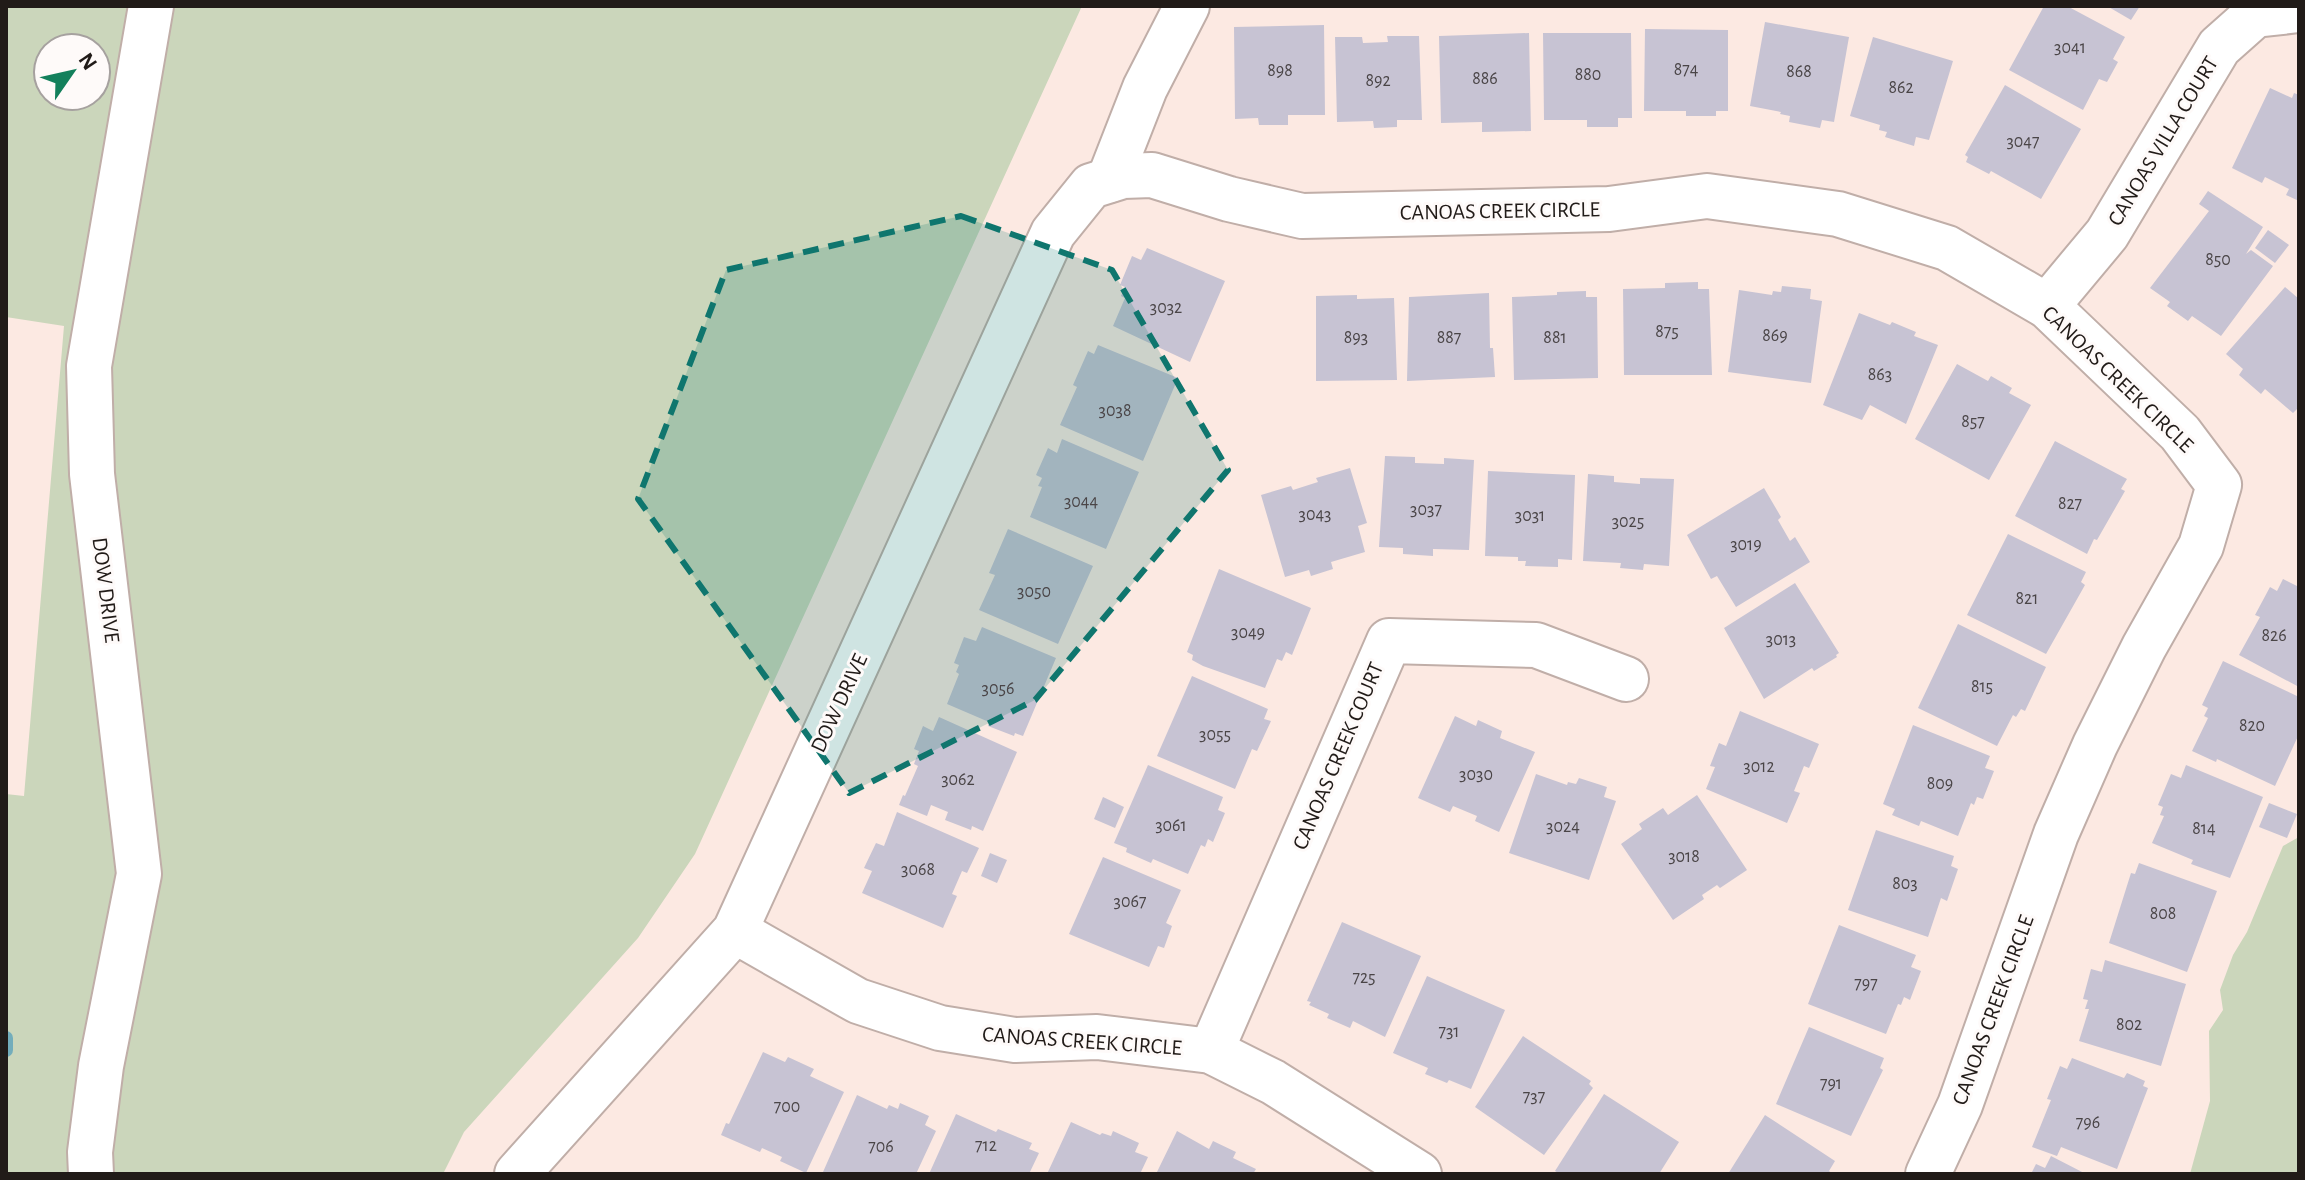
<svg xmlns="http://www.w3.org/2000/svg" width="2305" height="1180" font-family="'Alegreya Sans',sans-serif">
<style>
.green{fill:#cbd6bb;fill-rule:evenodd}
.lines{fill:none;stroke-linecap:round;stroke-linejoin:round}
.stream{stroke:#73adbb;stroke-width:14}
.building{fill:#c7c3d3}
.minor-casing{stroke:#c0aea8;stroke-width:48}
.minor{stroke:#fff;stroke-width:44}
.marked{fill:#0f766e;fill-opacity:0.2;stroke:#0f766e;stroke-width:6;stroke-dasharray:16 10;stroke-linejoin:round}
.labels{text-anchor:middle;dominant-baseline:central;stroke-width:6;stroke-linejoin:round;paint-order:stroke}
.number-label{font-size:18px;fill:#4a4547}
.street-label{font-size:22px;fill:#211b18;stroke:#fefaf9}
</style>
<rect width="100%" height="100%" fill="#fce9e2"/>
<!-- green -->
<g class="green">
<path d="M 6,6 L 1082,6 L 695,854 L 638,938 L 464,1132 L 443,1174 L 6,1174 L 6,794 L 24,796 L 64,326 L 6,317 ZM 48,48 L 96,48 L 96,96 L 48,96 Z"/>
<polygon points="2299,837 2299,1174 2190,1174 2210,1101 2209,1031 2223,1010 2220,990 2233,955 2247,932 2283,846"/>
</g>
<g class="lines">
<!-- stream -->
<polyline class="stream" points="6,1038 6,1050"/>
</g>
<!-- building -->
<g class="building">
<polygon points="2044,6 2067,6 2125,37 2113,59 2118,62 2107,82 2099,79 2083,110 2009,70"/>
<polygon points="2107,6 2140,6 2131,20"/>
<polygon points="1765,22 1849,37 1834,122 1822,120 1820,128 1789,122 1790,116 1780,114 1781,112 1750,106"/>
<polygon points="1324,25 1325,115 1288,115 1288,125 1259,125 1258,118 1235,119 1234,27"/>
<polygon points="1645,29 1728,30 1728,111 1716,111 1716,116 1686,116 1686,111 1644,111"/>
<polygon points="1529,33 1531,131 1482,132 1482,122 1441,123 1439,36"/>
<polygon points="1543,33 1631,33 1632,118 1618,118 1618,127 1587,127 1587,120 1544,120"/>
<polygon points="1387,36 1419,36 1422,120 1397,120 1397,127 1374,128 1373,121 1337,122 1335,37 1362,37 1363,43 1388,42"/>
<polygon points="1873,37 1953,61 1929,140 1916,137 1914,146 1885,137 1887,132 1879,130 1880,125 1850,116"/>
<polygon points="2005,85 2081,129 2041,199 1991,171 1989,174 1966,162 1968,157 1965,155"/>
<polygon points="2270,88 2292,98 2294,93 2299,95 2299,201 2286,195 2289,189 2265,177 2262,183 2232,168"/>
<polygon points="2208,191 2263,227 2246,254 2251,250 2273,266 2221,336 2192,316 2188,321 2167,306 2170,302 2150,288 2209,211 2199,204"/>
<polygon points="2268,230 2289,245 2275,263 2255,248"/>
<polygon points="1147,248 1225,281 1190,362 1113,326 1125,298 1121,296 1125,287 1120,285 1132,256 1141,260"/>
<polygon points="1698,282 1698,289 1709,289 1712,375 1624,375 1623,289 1665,288 1665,283"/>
<polygon points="1782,286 1811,289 1810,299 1822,301 1811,383 1728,372 1739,290 1772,295 1773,291 1781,292"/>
<polygon points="2285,287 2299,299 2299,407 2293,413 2265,389 2261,394 2239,375 2243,369 2226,354"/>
<polygon points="1586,291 1586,297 1597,297 1598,378 1514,380 1512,297 1557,295 1557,292"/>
<polygon points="1489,293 1490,348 1493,348 1495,377 1407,381 1409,297"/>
<polygon points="1357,295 1357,299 1394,298 1397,380 1316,381 1316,296"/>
<polygon points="1859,313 1890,325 1892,322 1916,332 1914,336 1938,345 1906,424 1870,405 1862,420 1823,405"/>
<polygon points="1098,345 1178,378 1143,461 1060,425 1077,387 1073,385 1088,351 1094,354"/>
<polygon points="1957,364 1988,381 1991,376 2012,388 2009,393 2031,405 1989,480 1915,439"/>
<polygon points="1062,439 1139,472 1106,549 1030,517 1042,487 1038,486 1042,478 1036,475 1048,448 1057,453"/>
<polygon points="2055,441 2127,479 2121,489 2125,491 2097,540 2094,539 2087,554 2015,516"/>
<polygon points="1385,456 1415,457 1415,463 1444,464 1444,458 1474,460 1469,550 1433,549 1433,556 1403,554 1403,548 1379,547"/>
<polygon points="1350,468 1367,523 1358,526 1365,552 1331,562 1333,569 1311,576 1309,570 1285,577 1261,495 1291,486 1293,490 1318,482 1316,478"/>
<polygon points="1488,471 1575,475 1572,560 1558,559 1558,567 1525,566 1526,561 1518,561 1518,557 1485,556"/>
<polygon points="1588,474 1614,476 1614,482 1640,484 1640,478 1674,479 1669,566 1644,564 1643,570 1620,568 1621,563 1583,561"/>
<polygon points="1764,488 1781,517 1778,520 1790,541 1795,537 1810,562 1736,607 1717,576 1711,579 1687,535"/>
<polygon points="1008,529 1093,566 1058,644 979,610 995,575 989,573"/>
<polygon points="2008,534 2086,572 2081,582 2085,585 2046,654 1967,615"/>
<polygon points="1219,569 1311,608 1292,655 1286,652 1282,661 1277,659 1265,688 1203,666 1192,660 1193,655 1187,652"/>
<polygon points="2283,579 2299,587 2299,687 2239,655 2260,617 2255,615 2270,587 2277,591"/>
<polygon points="1795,583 1839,653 1836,655 1837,657 1814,671 1812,668 1764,699 1724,628"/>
<polygon points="1958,624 2046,667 2025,711 2021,709 2016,717 2013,715 1997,746 1918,708"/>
<polygon points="982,627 1056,658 1023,736 1015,733 1014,736 988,726 989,722 947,704 959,674 956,672 959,665 954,663 964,637 976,641"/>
<polygon points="2223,661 2299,697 2299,734 2275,786 2217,759 2216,762 2192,751 2208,718 2204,716 2208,708 2202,705"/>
<polygon points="1192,676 1268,709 1264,719 1271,721 1257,751 1252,749 1235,789 1157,756"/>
<polygon points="1740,711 1819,744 1809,768 1804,766 1794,791 1800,793 1787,823 1706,789 1715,767 1710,766 1719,743 1726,746"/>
<polygon points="1455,716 1476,726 1478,720 1502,731 1500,738 1535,752 1499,832 1475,821 1477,816 1453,806 1450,812 1418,798"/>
<polygon points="939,717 1017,752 983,831 972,826 971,830 945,820 948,812 931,805 927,816 899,805 903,795 905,796 918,766 914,764 919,751 914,749 923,726 933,731"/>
<polygon points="1913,725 1990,756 1985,768 1994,771 1983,799 1977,797 1974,805 1971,803 1958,836 1921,821 1919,826 1892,815 1895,809 1883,804"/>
<polygon points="1148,765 1223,797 1218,810 1225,813 1213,842 1208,839 1205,847 1201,845 1188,874 1153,859 1151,863 1126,852 1127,848 1114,843"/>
<polygon points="2186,765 2263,797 2230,878 2191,864 2193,860 2152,843 2164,816 2160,815 2163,807 2158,805 2171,774 2181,778"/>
<polygon points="1536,774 1567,785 1568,782 1576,784 1579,778 1607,787 1604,797 1616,801 1589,880 1509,853"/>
<polygon points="1697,795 1747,870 1720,888 1717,885 1702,895 1704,899 1673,920 1621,844 1642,829 1639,824 1663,808 1668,815"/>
<polygon points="1103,797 1124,807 1115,828 1094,819"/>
<polygon points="2269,803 2297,814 2287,838 2259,827"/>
<polygon points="897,812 979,848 967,873 962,871 952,894 957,896 943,928 862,893 872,871 864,868 876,843 884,846"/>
<polygon points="1876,830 1954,856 1951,866 1958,869 1947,901 1941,898 1928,937 1848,910"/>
<polygon points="990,853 1007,860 997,883 981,876"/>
<polygon points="1103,857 1181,890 1166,923 1172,926 1164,948 1158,946 1149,967 1069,934"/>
<polygon points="2139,863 2217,891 2187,972 2109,943 2131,873 2135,874"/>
<polygon points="1342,922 1421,956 1385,1037 1353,1021 1350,1028 1327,1018 1329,1014 1309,1005 1311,1002 1307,1001"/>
<polygon points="1839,925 1916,955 1911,967 1921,971 1910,1000 1904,997 1901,1005 1898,1004 1886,1034 1808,1004"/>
<polygon points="2105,960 2186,984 2161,1066 2079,1041 2089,1009 2085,1009 2088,1000 2083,999 2091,969 2102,972"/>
<polygon points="1427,976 1505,1010 1471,1089 1449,1080 1447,1083 1425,1074 1428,1068 1393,1053"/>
<polygon points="1809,1027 1884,1058 1880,1068 1883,1070 1851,1136 1776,1104"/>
<polygon points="1523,1036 1591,1081 1589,1084 1593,1088 1544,1155 1475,1107"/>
<polygon points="763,1052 785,1062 788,1057 814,1069 810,1076 844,1092 806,1173 780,1161 782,1157 762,1148 760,1152 721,1135 726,1123 729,1124"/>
<polygon points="2072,1058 2124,1078 2127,1073 2145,1081 2143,1086 2148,1088 2117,1169 2061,1147 2057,1156 2032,1147 2051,1100 2047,1099 2060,1066 2067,1069"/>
<polygon points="1604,1094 1679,1142 1659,1174 1560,1174 1555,1171"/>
<polygon points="857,1095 887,1109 889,1105 898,1109 900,1103 929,1116 925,1125 936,1131 916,1174 823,1172"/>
<polygon points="956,1114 996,1132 998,1129 1032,1143 1029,1149 1039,1153 1029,1174 929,1174"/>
<polygon points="1765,1115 1835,1161 1829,1171 1833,1174 1728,1174"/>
<polygon points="1071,1122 1100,1135 1102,1133 1111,1136 1113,1131 1139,1143 1135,1152 1148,1157 1140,1174 1047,1174"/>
<polygon points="1177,1131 1209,1149 1213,1141 1236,1152 1233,1158 1256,1169 1253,1174 1156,1174"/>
<polygon points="2051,1156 2086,1174 2031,1174 2036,1164 2045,1168"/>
</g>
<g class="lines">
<!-- minor casing -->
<g class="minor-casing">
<g id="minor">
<polyline points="1109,180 1145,88 1187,6"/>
<polyline points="2047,306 2107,234 2219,47 2255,15 2299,10"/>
<polyline points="735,931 858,1001 940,1028 1015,1040 1097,1037 1211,1051 1273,1082 1419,1174"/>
<polyline points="1211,1051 1389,641 1536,645 1626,679"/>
<polyline points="91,1174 90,1152 101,1066 139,874 92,474 89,366 151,6"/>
<polyline points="517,1174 735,931 1053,233 1091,186 1123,176 1152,175 1229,199 1302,216 1609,209 1707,196 1838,214 1947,248 2047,306 2180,433 2219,485 2201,546 2144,647 2095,745 2056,834 1960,1105 1928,1174"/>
</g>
</g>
<!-- minor -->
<use href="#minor" class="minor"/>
</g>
<!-- marked area -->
<path class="marked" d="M 961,216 L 1112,270 L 1228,470 L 1035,700 L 849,793 L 638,499 L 726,270 Z"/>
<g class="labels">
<!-- number labels -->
<g class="number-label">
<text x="2070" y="48">3041</text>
<text x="1686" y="70">874</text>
<text x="1280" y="71">898</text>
<text x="1799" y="72">868</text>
<text x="1588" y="75">880</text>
<text x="1485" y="79">886</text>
<text x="1378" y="81">892</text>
<text x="1901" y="88">862</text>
<text x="2023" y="142">3047</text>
<text x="2218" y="260">850</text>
<text x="1166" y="308">3032</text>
<text x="1667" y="332">875</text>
<text x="1775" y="336">869</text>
<text x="1356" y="338">893</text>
<text x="1449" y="338">887</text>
<text x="1555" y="338">881</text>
<text x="1880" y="375">863</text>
<text x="1115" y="411">3038</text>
<text x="1973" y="422">857</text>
<text x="1081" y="502">3044</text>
<text x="2070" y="504">827</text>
<text x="1426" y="510">3037</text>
<text x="1315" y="515">3043</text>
<text x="1530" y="516">3031</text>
<text x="1628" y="522">3025</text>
<text x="1746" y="545">3019</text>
<text x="1034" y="592">3050</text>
<text x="2027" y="599">821</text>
<text x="1248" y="633">3049</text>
<text x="2274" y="636">826</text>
<text x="1781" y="640">3013</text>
<text x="1982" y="687">815</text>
<text x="998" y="689">3056</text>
<text x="2252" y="726">820</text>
<text x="1215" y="735">3055</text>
<text x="1759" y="767">3012</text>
<text x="1476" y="775">3030</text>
<text x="958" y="780">3062</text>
<text x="1940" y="784">809</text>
<text x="1171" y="826">3061</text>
<text x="1563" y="827">3024</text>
<text x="2204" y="829">814</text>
<text x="1684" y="857">3018</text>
<text x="918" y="870">3068</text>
<text x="1905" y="884">803</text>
<text x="1130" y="902">3067</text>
<text x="2163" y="914">808</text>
<text x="1364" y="978">725</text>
<text x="1866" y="984">797</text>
<text x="2129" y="1025">802</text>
<text x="1449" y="1032">731</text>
<text x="1831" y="1084">791</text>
<text x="1534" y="1097">737</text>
<text x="787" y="1107">700</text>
<text x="2088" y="1123">796</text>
<text x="986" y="1146">712</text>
<text x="881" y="1147">706</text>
</g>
<!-- street labels -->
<g class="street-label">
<text transform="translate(2163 141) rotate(-59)">CANOAS VILLA COURT</text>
<text transform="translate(1500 211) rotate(-1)">CANOAS CREEK CIRCLE</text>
<text transform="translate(2118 379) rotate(44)">CANOAS CREEK CIRCLE</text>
<text transform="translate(106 590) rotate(83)">DOW DRIVE</text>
<text transform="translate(839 703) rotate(-65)">DOW DRIVE</text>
<text transform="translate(1338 756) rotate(-67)">CANOAS CREEK COURT</text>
<text transform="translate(1993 1010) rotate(-70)">CANOAS CREEK CIRCLE</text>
<text transform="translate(1082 1041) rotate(4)">CANOAS CREEK CIRCLE</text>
</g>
</g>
<!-- border -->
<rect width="2305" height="1180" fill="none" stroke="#211b18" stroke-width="16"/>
<!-- north arrow -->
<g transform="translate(72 72) rotate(56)"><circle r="38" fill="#fefaf9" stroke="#a6a19f" stroke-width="2"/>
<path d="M0-6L14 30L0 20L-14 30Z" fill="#13805c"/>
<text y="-12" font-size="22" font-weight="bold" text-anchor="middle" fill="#211b18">N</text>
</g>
</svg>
